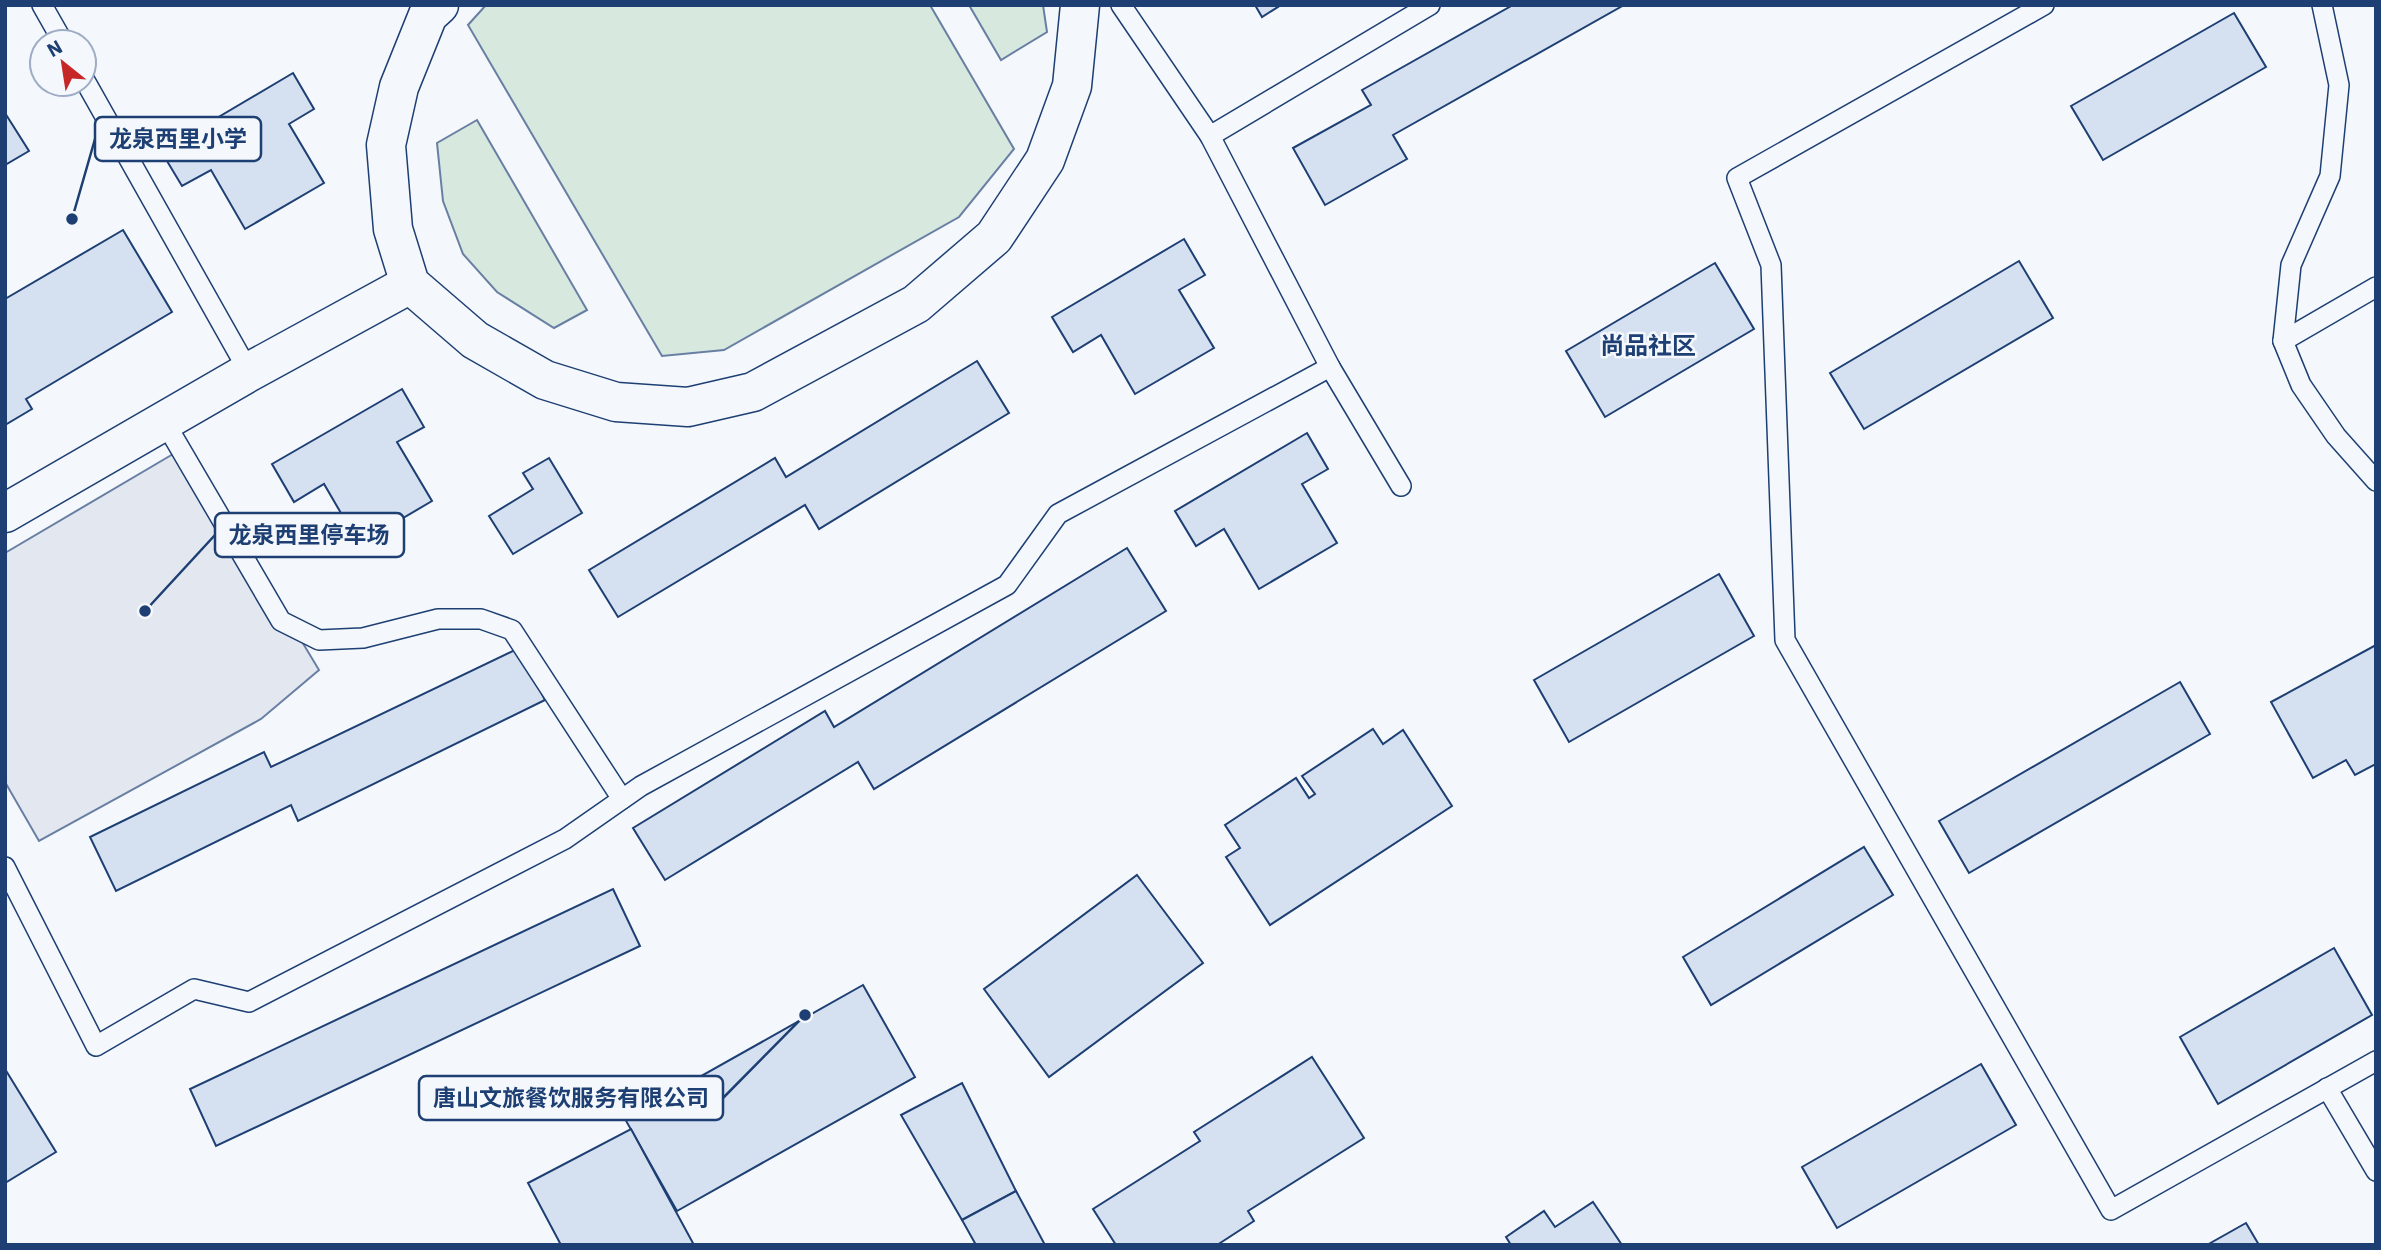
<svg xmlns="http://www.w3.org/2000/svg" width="2381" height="1250" font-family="'IBM Plex Sans','Noto Sans SC',sans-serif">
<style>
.green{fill:#d7e8df;stroke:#687fa3;stroke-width:2}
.parking{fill:#e3e8f0;stroke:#687fa3;stroke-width:2}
.building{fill:#d5e0f0;stroke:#1d3f73;stroke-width:2}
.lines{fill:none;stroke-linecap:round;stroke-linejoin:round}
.lane-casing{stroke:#1d3f73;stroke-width:22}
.street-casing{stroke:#1d3f73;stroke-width:41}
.lane{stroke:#f4f7fb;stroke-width:19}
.street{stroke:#f4f7fb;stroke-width:38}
.labels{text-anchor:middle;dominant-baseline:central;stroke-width:5;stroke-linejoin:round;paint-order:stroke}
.quarter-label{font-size:24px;font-weight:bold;fill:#1d3f73;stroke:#f4f7fb}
.leader{fill:none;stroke:#1d3f73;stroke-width:2.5}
.callout-dot{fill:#1d3f73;stroke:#f4f7fb;stroke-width:2.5}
.callout{fill:#f4f7fb;stroke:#1d3f73;stroke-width:2.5}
.callout-label{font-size:23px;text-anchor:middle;font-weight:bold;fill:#1d3f73}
</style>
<rect width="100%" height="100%" fill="#f4f7fb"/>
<!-- green -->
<g class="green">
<polygon points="486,5 930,5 1014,149 959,217 724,350 662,356 468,25"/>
<polygon points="969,5 1043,5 1047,32 1001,60"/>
<polygon points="477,120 587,310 554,328 497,292 463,254 443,201 437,143"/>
</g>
<!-- parking -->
<polygon class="parking" points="185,447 319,670 261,719 39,841 5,782 5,553"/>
<!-- building -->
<g class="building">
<polygon points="1255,5 1281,5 1262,17"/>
<polygon points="1513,5 1624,5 1393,135 1407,159 1325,205 1293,148 1371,105 1362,90"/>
<polygon points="2234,13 2266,67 2103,160 2071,106"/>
<polygon points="293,73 314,109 289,124 324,183 245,229 211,170 182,186 161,151"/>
<polygon points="5,113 29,151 5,165"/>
<polygon points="123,230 172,312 26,399 32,409 5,425 5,299"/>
<polygon points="1184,239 1205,275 1179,290 1214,348 1135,394 1101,335 1073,352 1052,317"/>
<polygon points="2019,261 2053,318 1864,429 1830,373"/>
<polygon points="1715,263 1754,329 1605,417 1566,351"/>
<polygon points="977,361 1009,413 819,529 805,505 618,617 589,570 775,458 786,477"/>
<polygon points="402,389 424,427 397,442 432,501 359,544 324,484 294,502 272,464"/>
<polygon points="1307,433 1328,469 1302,484 1337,543 1259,589 1224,529 1196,546 1175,511"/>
<polygon points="549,458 582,513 513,554 489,516 533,489 523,473"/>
<polygon points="1127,548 1166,611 874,789 858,762 665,880 633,828 825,711 834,727"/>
<polygon points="1719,574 1754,636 1569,742 1534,680"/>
<polygon points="2376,645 2376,764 2355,775 2346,760 2313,778 2271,702"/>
<polygon points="519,648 545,700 298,821 291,805 116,891 90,837 264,752 271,767"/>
<polygon points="2180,682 2210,734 1969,873 1939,821"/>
<polygon points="1373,729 1383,744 1403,730 1452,806 1270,925 1226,857 1240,848 1225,825 1296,778 1309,798 1315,794 1302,776"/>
<polygon points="1864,847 1893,895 1711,1005 1683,957"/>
<polygon points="1137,875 1203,963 1049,1077 984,989"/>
<polygon points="613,889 640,946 216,1146 190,1089"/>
<polygon points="2334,948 2372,1015 2218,1104 2180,1037"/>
<polygon points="863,985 915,1077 677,1211 625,1119"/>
<polygon points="1312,1057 1364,1138 1248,1211 1254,1221 1217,1245 1116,1245 1093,1209 1200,1141 1194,1132"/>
<polygon points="1981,1064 2016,1125 1837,1228 1802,1167"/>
<polygon points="5,1069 56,1152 5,1183"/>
<polygon points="962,1083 1016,1191 962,1220 901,1115"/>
<polygon points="631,1129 694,1245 561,1245 528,1183"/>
<polygon points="1016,1191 1045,1245 976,1245 962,1220"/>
<polygon points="1593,1202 1622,1245 1511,1245 1506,1237 1544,1211 1555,1227"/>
<polygon points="2246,1223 2259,1245 2207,1245"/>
</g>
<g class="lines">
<!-- lane casing -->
<g class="lane-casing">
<g id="lane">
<polyline points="42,5 63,42"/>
<polyline points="1121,5 1210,136 1330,367 1401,486"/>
<polyline points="2044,5 1737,178 1771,265 1785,640 2111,1210 2376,1061"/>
<polyline points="2322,5 2339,85 2330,176 2291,265 2283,341 2301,385 2336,436 2376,481"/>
<polyline points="84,79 249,372"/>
<polyline points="1210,136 1430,5"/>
<polyline points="2283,341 2376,287"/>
<polyline points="164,421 281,621 319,640 363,638 438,619 481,619 512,630 622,799"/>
<polyline points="5,867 96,1046 194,989 249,1002 565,839 641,786 1007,585 1058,514 1330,367"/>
<polyline points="2327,1088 2376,1171"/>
</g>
</g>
<!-- street casing -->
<g class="street-casing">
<g id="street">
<polyline points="439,5 428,15 399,87 386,145 393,229 410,284 475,340 545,380 616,402 688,407 753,392 916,304 994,237 1045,160 1072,86 1080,5"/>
<polyline points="5,513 249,372 410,284"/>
</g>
</g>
<!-- lane -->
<use href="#lane" class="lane"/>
<!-- street -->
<use href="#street" class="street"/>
</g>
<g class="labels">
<!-- quarter labels -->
<g class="quarter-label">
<text x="1648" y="345">尚品社区</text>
</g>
</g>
<!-- callouts -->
<path class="leader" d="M72 219L95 139M145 611L215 535M805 1015L723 1098"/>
<g class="callout-dot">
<circle cx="72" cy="219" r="7"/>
<circle cx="145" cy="611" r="7"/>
<circle cx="805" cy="1015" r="7"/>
</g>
<g class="callout">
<rect x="95" y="117" width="166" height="44" rx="7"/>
<rect x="215" y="513" width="189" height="44" rx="7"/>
<rect x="419" y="1076" width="304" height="44" rx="7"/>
</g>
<g class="callout-label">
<text x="178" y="147">龙泉西里小学</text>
<text x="309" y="543">龙泉西里停车场</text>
<text x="571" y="1106">唐山文旅餐饮服务有限公司</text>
</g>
<!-- border -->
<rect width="2381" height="1250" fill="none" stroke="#1d3f73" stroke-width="14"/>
<!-- north arrow -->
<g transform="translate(63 63) rotate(330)"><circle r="33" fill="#f4f7fb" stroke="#9eadc5" stroke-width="2"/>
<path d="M0-5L12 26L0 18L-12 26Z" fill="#c62828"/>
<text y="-10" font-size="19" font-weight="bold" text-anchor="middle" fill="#1d3f73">N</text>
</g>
</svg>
